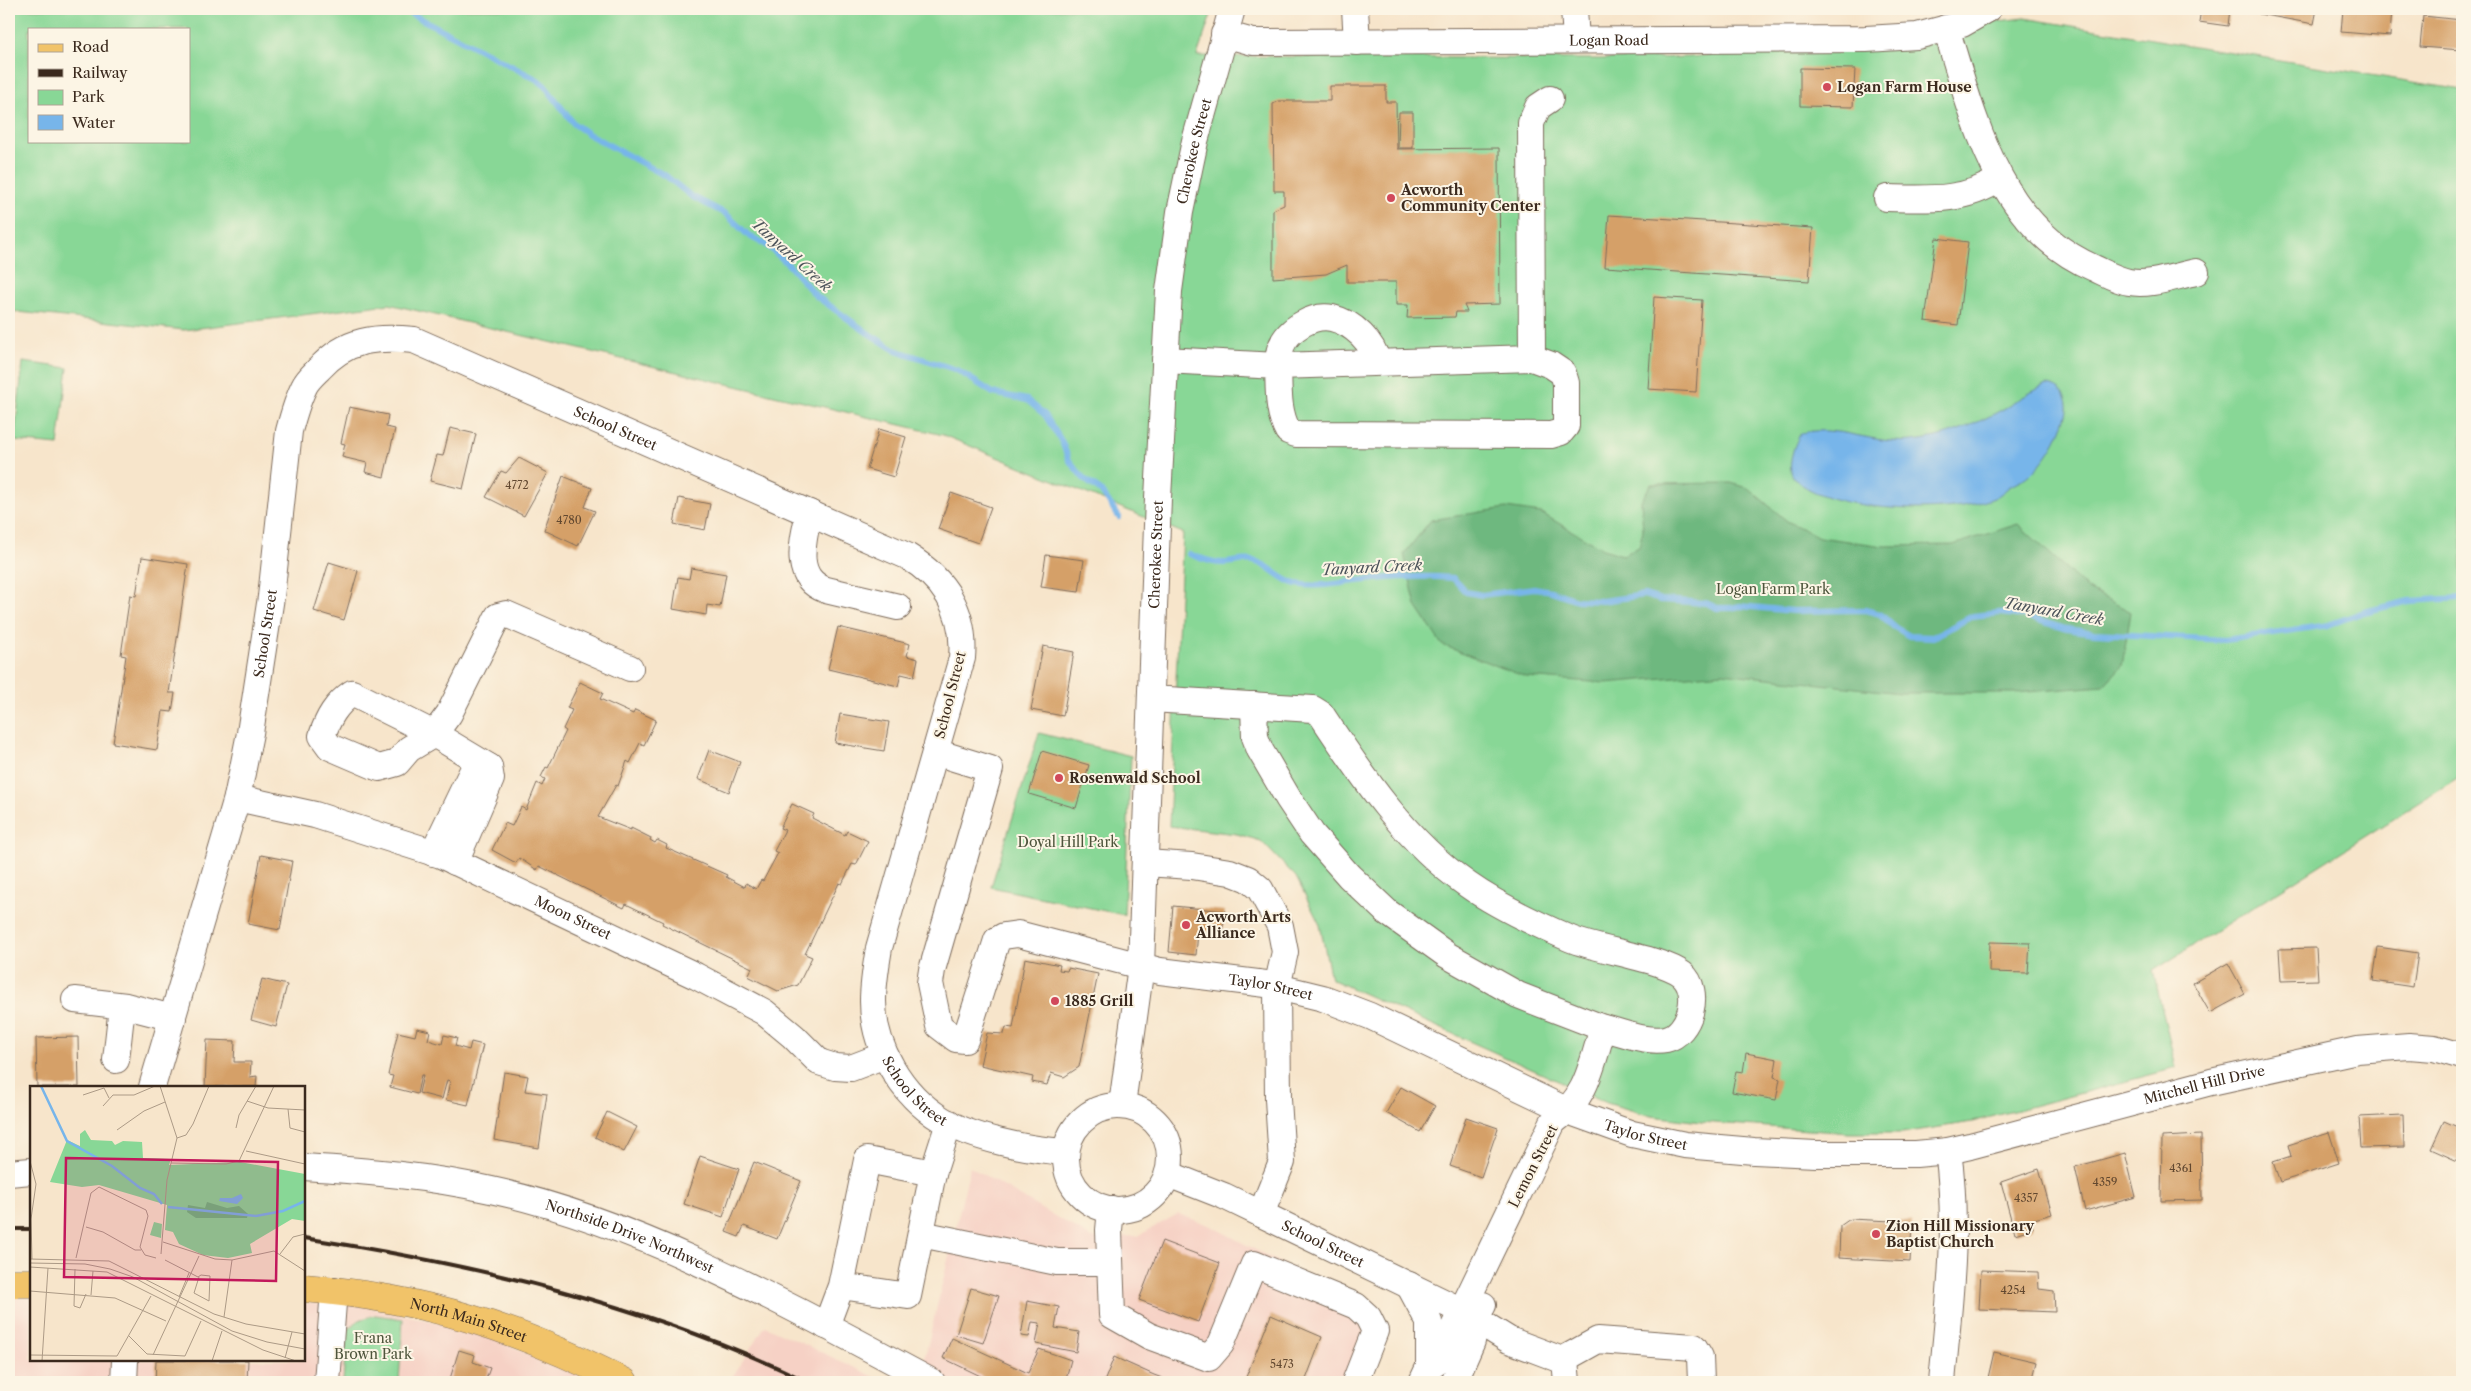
<svg xmlns="http://www.w3.org/2000/svg" width="2471" height="1391" font-family="'Libre Caslon Text',serif">
<style>
.built{fill:#f6d1c5}
.green{fill:#88d796;stroke:#62805a;fill-rule:evenodd}
.forest{fill:#6eb87f;stroke:#54714e}
.water{fill:#77b5ea;stroke:#597084}
.lines{fill:none;stroke-linecap:round;stroke-linejoin:round}
.stream{stroke:#77b5ea;stroke-width:6}
.building{fill:#d5a068}
.minor-casing{stroke:#7d6b5b;stroke-width:28}
.major-casing{stroke:#7d6b5b;stroke-width:29}
.minor{stroke:#fff;stroke-width:26}
.major{stroke:#f1c369;stroke-width:28}
.rail{stroke:#3b2a1e;stroke-width:4}
.poi-dot{fill:#d1495b;stroke:#fcf5e5;stroke-width:2}
.labels{text-anchor:middle;dominant-baseline:central;stroke-width:4;stroke-linejoin:round;paint-order:stroke}
.number-label{font-size:11px;fill:#624830}
.street-label{font-size:14px;fill:#3b2a1e;stroke:#fcf5e5}
.poi-label{font-size:14px;font-weight:bold;fill:#3b2a1e;stroke:#fcf5e5;text-anchor:start}
.park-label{font-size:14px;fill:#4e553c;stroke:#fcf5e5}
.water-label{font-size:15px;font-style:italic;fill:#4d545b;stroke:#fcf5e5}
.inset-river{fill:none;stroke:#77b5ea;stroke-width:2.5}
.inset-road{fill:none;stroke:#ac9a86;stroke-width:1}
.view{fill:#c2185b;fill-opacity:0.15;stroke:#c2185b;stroke-width:2.5}
.inset-edge{fill:none;stroke:#3b2a1e;stroke-width:2.5}
</style>
<rect width="100%" height="100%" fill="#fcf5e5"/>
<filter id="ink" filterUnits="userSpaceOnUse"><feTurbulence type="fractalNoise" baseFrequency=".02" numOctaves="2"/><feDisplacementMap in="SourceGraphic" scale="10" xChannelSelector="R" yChannelSelector="G"/><feConvolveMatrix kernelMatrix="1 2 1 2 8 2 1 2 1" color-interpolation-filters="sRGB"/></filter>
<filter id="wash" filterUnits="userSpaceOnUse"><feTurbulence type="fractalNoise" baseFrequency=".0096" numOctaves="4" result="noise"/><feDisplacementMap in="SourceGraphic" scale="20" xChannelSelector="R" yChannelSelector="G"/><feGaussianBlur stdDeviation="1.12" result="paint"/><feColorMatrix in="noise" values="0 0 0 0 0 0 0 0 0 0 0 0 0 0 0 0 0 1.4 0 .05"/><feComposite in="paint" operator="in"/></filter>
<g filter="url(#wash)">
<rect width="100%" height="100%" fill="#f7e5cb"/>
<!-- built -->
<g class="built">
<polygon points="970,1167 1092,1238 1138,1236 1178,1214 1211,1226 1382,1317 1356,1382 919,1382"/>
<polygon points="9,1296 31,1297 31,1360 304,1360 304,1303 354,1304 477,1331 593,1382 9,1382"/>
<polygon points="765,1326 881,1380 885,1382 729,1382"/>
</g>
<!-- green -->
<g class="green">
<path d="M 9,9 L 1213,9 L 1197,56 L 1599,59 L 1691,57 L 2024,18 L 2462,90 L 2462,775 L 2153,971 L 2176,1068 L 1972,1122 L 1902,1133 L 1849,1133 L 1701,1122 L 1651,1116 L 1607,1103 L 1331,979 L 1320,925 L 1296,877 L 1261,841 L 1237,834 L 1169,826 L 1183,533 L 943,435 L 389,304 L 184,330 L 9,311 ZM 29,29 L 189,29 L 189,141 L 29,141 Z"/>
<polygon points="23,362 68,368 58,445 14,441"/>
<polygon points="1039,733 1131,756 1124,915 991,887"/>
<polygon points="375,1315 403,1319 399,1382 343,1382 347,1330 359,1320"/>
</g>
<!-- forest -->
<polygon class="forest" points="1731,483 1748,488 1787,521 1819,537 1884,546 1953,545 2018,524 2088,589 2131,612 2122,666 2103,686 2015,693 1900,693 1723,673 1605,683 1526,677 1442,645 1416,606 1404,554 1431,520 1506,508 1541,513 1603,549 1623,555 1639,547 1643,530 1641,501 1651,484"/>
<!-- water -->
<path class="water" d="M 2047,385 C 2063,387 2070,400 2066,415 C 2060,438 2045,463 2026,478 C 2021,481 2014,484 2009,487 C 2004,491 1999,496 1994,498 C 1952,516 1828,513 1795,479 C 1785,469 1794,444 1801,433 C 1837,424 1874,445 1911,441 C 1946,438 1976,424 2007,407 C 2020,399 2033,390 2047,385 Z"/>
<g class="lines">
<!-- stream -->
<g class="stream">
<polyline points="402,9 538,80 545,86 574,124 590,135 666,176 691,196 726,214 749,236 765,244 787,263 816,296 868,333 895,350 957,370 993,393 1027,400 1045,415 1062,442 1069,460 1084,479 1101,491 1119,517"/>
<path d="M 1189,554 C 1201,558 1213,564 1226,563 C 1236,562 1243,559 1253,561 C 1270,564 1279,580 1296,584 C 1316,588 1338,583 1357,581 C 1390,577 1421,575 1453,578 L 1466,592 L 1482,595 L 1534,588 L 1551,591 L 1577,600 L 1602,601 L 1644,595 L 1661,600 L 1706,603 L 1717,608 L 1731,608 L 1740,606 L 1793,611 L 1865,610 L 1880,614 L 1894,627 L 1910,636 L 1933,637 L 1973,616 L 2000,613 L 2024,616 L 2066,629 L 2095,633 L 2225,640 L 2328,625 L 2364,612 L 2409,601 L 2462,598"/>
</g>
</g>
<g id="blocks">
<!-- building -->
<g class="building">
<polygon points="2201,9 2230,9 2228,26 2199,22"/>
<polygon points="2260,9 2317,9 2314,24 2259,14"/>
<polygon points="2343,9 2392,9 2390,36 2341,32"/>
<polygon points="2423,16 2462,20 2462,50 2420,47"/>
<polygon points="1800,68 1855,69 1853,107 1800,106"/>
<polygon points="1330,86 1386,86 1386,102 1396,102 1397,149 1499,148 1500,304 1464,305 1467,312 1456,312 1455,317 1407,318 1408,305 1396,305 1396,282 1347,282 1347,265 1326,274 1273,278 1273,210 1284,205 1284,191 1274,191 1273,104 1279,101 1330,101"/>
<polygon points="1399,112 1413,112 1413,148 1398,148"/>
<polygon points="1609,215 1813,228 1809,281 1605,267"/>
<polygon points="1936,238 1968,242 1958,325 1925,321"/>
<polygon points="1654,297 1702,300 1696,392 1648,389"/>
<polygon points="349,407 388,415 386,427 395,429 384,477 365,472 367,463 342,457 345,444 341,443"/>
<polygon points="450,428 476,434 463,489 430,481 437,455 443,456"/>
<polygon points="879,429 906,437 894,477 867,469"/>
<polygon points="519,458 548,473 524,516 486,497 501,471 506,473"/>
<polygon points="563,476 592,488 585,507 595,511 578,546 544,530"/>
<polygon points="951,493 991,507 978,543 938,529"/>
<polygon points="679,498 710,504 705,530 674,524"/>
<polygon points="1046,555 1084,560 1079,592 1041,587"/>
<polygon points="142,557 188,564 169,693 175,693 172,712 163,711 157,750 113,743 126,656 121,655 130,595 136,596"/>
<polygon points="329,562 358,571 344,620 314,611"/>
<polygon points="691,568 726,574 720,607 707,605 706,615 673,609 678,577 689,579"/>
<polygon points="838,627 910,644 907,656 918,659 914,677 901,674 898,686 828,669"/>
<polygon points="1043,646 1074,652 1063,716 1031,710"/>
<polygon points="580,682 603,693 600,699 633,714 635,710 656,720 644,745 640,743 630,763 627,761 618,786 616,785 598,817 631,830 631,828 651,838 650,840 655,843 657,840 667,845 666,848 727,875 726,877 745,887 746,883 756,889 761,880 763,881 778,853 774,851 785,830 780,828 792,804 814,814 812,818 845,835 847,831 868,841 856,865 852,864 842,884 839,883 805,954 812,957 798,985 778,991 748,976 752,968 662,924 663,922 626,904 624,908 539,866 537,870 519,858 516,863 492,850 505,823 512,826 521,807 526,810 537,783 542,786 545,779 541,777 546,767 548,768 566,731 563,729 572,710 567,708"/>
<polygon points="840,714 889,722 884,751 835,743"/>
<polygon points="709,750 740,762 729,792 698,779"/>
<polygon points="1042,751 1089,765 1076,808 1029,794"/>
<polygon points="261,855 292,861 280,930 248,924"/>
<polygon points="1173,906 1225,911 1222,934 1198,932 1196,955 1169,952"/>
<polygon points="1990,942 2030,943 2028,973 1989,972"/>
<polygon points="2378,947 2418,953 2413,987 2373,981"/>
<polygon points="2316,948 2318,980 2281,981 2279,949"/>
<polygon points="1025,958 1060,965 1059,970 1067,971 1068,968 1098,974 1079,1067 1064,1077 1051,1073 1047,1085 1032,1082 1033,1077 980,1065 987,1033 1004,1034 1006,1027 1013,1028"/>
<polygon points="2228,963 2245,994 2210,1013 2193,983"/>
<polygon points="262,979 287,985 276,1027 251,1020"/>
<polygon points="417,1028 430,1031 428,1040 442,1044 444,1035 457,1038 455,1046 469,1050 471,1042 483,1045 468,1105 446,1100 450,1081 447,1080 442,1099 419,1093 423,1075 421,1075 417,1094 390,1087 393,1076 388,1075 398,1032 415,1036"/>
<polygon points="78,1037 79,1087 37,1087 36,1038"/>
<polygon points="207,1040 235,1041 234,1062 251,1062 250,1077 257,1076 256,1087 205,1087"/>
<polygon points="1746,1053 1777,1059 1774,1077 1780,1079 1776,1100 1732,1092 1736,1071 1743,1072"/>
<polygon points="504,1072 528,1076 525,1091 547,1094 539,1148 494,1140"/>
<polygon points="1401,1087 1435,1106 1420,1132 1386,1113"/>
<polygon points="607,1112 637,1127 624,1152 595,1137"/>
<polygon points="2403,1115 2404,1147 2361,1148 2359,1117"/>
<polygon points="1466,1117 1498,1128 1481,1177 1450,1166"/>
<polygon points="2444,1121 2462,1129 2462,1163 2431,1149"/>
<polygon points="2329,1132 2339,1163 2280,1182 2273,1162 2291,1156 2288,1145"/>
<polygon points="2201,1135 2202,1200 2161,1201 2162,1137"/>
<polygon points="2125,1153 2136,1197 2085,1211 2075,1167"/>
<polygon points="700,1156 739,1169 723,1217 684,1204"/>
<polygon points="754,1162 801,1181 777,1239 744,1226 739,1237 726,1232"/>
<polygon points="2039,1169 2052,1214 2031,1220 2033,1228 2015,1234 2001,1182"/>
<polygon points="1850,1219 1912,1222 1910,1262 1839,1258 1840,1226"/>
<polygon points="1162,1241 1220,1263 1198,1322 1139,1300"/>
<polygon points="1981,1270 2038,1272 2039,1289 2054,1291 2055,1312 1979,1309"/>
<polygon points="971,1288 999,1296 983,1343 956,1335"/>
<polygon points="1027,1301 1059,1307 1055,1328 1079,1332 1076,1352 1036,1344 1040,1323 1032,1322 1029,1337 1021,1336"/>
<polygon points="1271,1315 1322,1337 1305,1382 1244,1382"/>
<polygon points="952,1338 1028,1373 1039,1349 1071,1360 1065,1382 993,1382 943,1358"/>
<polygon points="459,1350 475,1355 473,1362 490,1368 485,1382 449,1382"/>
<polygon points="1994,1352 2037,1362 2032,1382 1987,1382"/>
<polygon points="1114,1357 1154,1375 1173,1382 1104,1382"/>
<polygon points="156,1360 248,1360 247,1382 155,1382"/>
</g>
</g>
</g>
<g filter="url(#ink)">
<use href="#blocks" fill-opacity="0" stroke="#7d6b5b" stroke-width="1"/>
<g class="lines">
<!-- minor casing -->
<g class="minor-casing">
<g id="minor">
<polyline points="1355,9 1357,42"/>
<polyline points="1574,9 1576,40"/>
<path d="M 1946,28 C 1974,119 1998,227 2094,268 C 2105,273 2117,280 2129,282 C 2151,286 2175,276 2196,272"/>
<path id="s1" d="M 1224,34 L 1253,42 L 1866,39 L 1917,36 L 1962,24 L 1988,9"/>
<path d="M 1887,198 C 1927,199 1965,202 1999,179"/>
<path d="M 1165,360 L 1278,366 C 1279,388 1277,411 1288,431 L 1296,434 L 1551,435 L 1561,432 L 1566,426 L 1566,383 L 1563,373 L 1551,365 L 1532,358 L 1531,123 L 1538,107 L 1550,99"/>
<path d="M 1378,363 C 1373,343 1354,323 1332,318 C 1313,314 1288,329 1281,347 C 1278,352 1279,360 1278,366 L 1532,358"/>
<path d="M 809,513 C 803,541 792,578 826,590 L 898,607"/>
<path d="M 1151,699 L 1313,709 L 1321,714 C 1362,776 1405,841 1468,885 C 1499,907 1536,924 1571,939 C 1598,950 1663,959 1682,974 C 1702,991 1690,1034 1666,1039 C 1646,1043 1622,1032 1603,1028 C 1591,1066 1588,1097 1553,1122 L 1438,1360 L 1429,1367 L 1422,1382"/>
<polyline points="1254,705 1255,737 1260,750 1288,798 1312,834 1349,876 1387,912 1447,955 1518,995 1603,1028"/>
<path id="s2" d="M 935,752 L 990,769 L 932,970 L 930,983 L 939,1026 L 956,1039 L 965,1040 L 997,940 L 1004,936 L 1018,934 L 1160,971 L 1266,984 L 1323,998 L 1370,1016 L 1568,1111 L 1632,1134 L 1685,1145 L 1754,1151 L 1816,1154 L 1916,1154 L 1948,1151 L 1970,1146 L 2211,1082 L 2357,1050 L 2409,1046 L 2434,1048 L 2462,1056"/>
<path d="M 489,767 L 434,734 L 352,693 C 336,704 328,718 322,736 L 330,747 L 379,768 L 397,763 L 409,749 L 434,734 L 449,714 L 498,616 L 506,614 L 630,668"/>
<path id="s3" d="M 237,798 L 315,815 L 441,855 L 696,976 L 764,1012 L 793,1036 L 819,1062 L 835,1067 L 851,1068 L 885,1055"/>
<polyline points="433,853 473,770 489,767 491,779 455,862"/>
<polyline points="1145,863 1192,866 1230,872 1248,879 1260,889 1280,926 1285,952 1277,987 1278,1099 1282,1162 1261,1214"/>
<polyline points="75,1000 126,1006 173,1018"/>
<polyline points="116,1060 122,1006"/>
<path id="s4" d="M 152,1087 L 237,798 L 250,733 L 271,597 L 289,431 C 293,416 297,401 304,387 C 307,380 314,374 319,369 C 346,339 376,336 414,340 L 907,556 C 945,579 966,613 962,658 L 879,948 C 876,966 873,983 873,1001 C 873,1047 901,1094 941,1119 C 973,1139 1027,1149 1065,1152"/>
<path id="s5" d="M 1122,1105 L 1141,966 L 1158,498 L 1169,291 L 1180,212 L 1195,141 L 1232,9"/>
<circle cx="1118" cy="1158" r="52"/>
<path id="s6" d="M 304,1167 C 367,1171 429,1176 491,1190 C 643,1223 795,1309 932,1382"/>
<polyline points="9,1173 31,1171"/>
<polyline points="933,1173 949,1123"/>
<path id="s7" d="M 1168,1174 L 1224,1196 L 1462,1311 L 1509,1340 L 1562,1360 L 1598,1340 L 1694,1347 L 1700,1357 L 1701,1382"/>
<polyline points="1111,1209 1109,1230 1112,1315 1149,1336 1209,1358 1221,1344 1254,1264 1356,1306 1368,1317 1375,1331 1355,1382"/>
<polyline points="921,1234 1057,1262 1110,1262"/>
<polyline points="1409,1285 1429,1322 1429,1367"/>
<polyline points="826,1326 841,1286 867,1160 933,1173 908,1296 841,1286"/>
<polyline points="1565,1360 1567,1382"/>
<polyline points="124,1382 125,1360"/>
<polyline points="327,1382 334,1290"/>
<polyline points="1454,1382 1472,1341 1476,1317 1483,1305"/>
<path d="M 1942,1382 C 1949,1305 1959,1229 1948,1151"/>
</g>
</g>
<!-- major casing -->
<g class="major-casing">
<g id="major">
<polyline points="9,1283 31,1283"/>
<path id="s8" d="M 304,1288 C 425,1298 516,1327 624,1382"/>
</g>
</g>
<!-- minor -->
<use href="#minor" class="minor"/>
<!-- major -->
<use href="#major" class="major"/>
<!-- rail -->
<g class="rail">
<polyline points="9,1229 31,1229"/>
<path d="M 304,1238 C 477,1265 650,1305 808,1382"/>
</g>
</g>
</g>
<!-- markers -->
<g class="poi-dot">
<circle cx="1827" cy="87" r="5"/>
<circle cx="1391" cy="198" r="5"/>
<circle cx="1059" cy="778" r="5"/>
<circle cx="1186" cy="925" r="5"/>
<circle cx="1055" cy="1001" r="5"/>
<circle cx="1876" cy="1234" r="5"/>
</g>
<g class="labels">
<!-- number labels -->
<g class="number-label">
<text x="517" y="485">4772</text>
<text x="569" y="520">4780</text>
<text x="2181" y="1168">4361</text>
<text x="2105" y="1182">4359</text>
<text x="2026" y="1198">4357</text>
<text x="2013" y="1290">4254</text>
<text x="1282" y="1364">5473</text>
</g>
<!-- street labels -->
<g class="street-label">
<text stroke="none"><textPath href="#s1" startOffset="386">Logan Road</textPath></text>
<text stroke="none"><textPath href="#s5" startOffset="958">Cherokee Street</textPath></text>
<text stroke="none"><textPath href="#s4" startOffset="1066">School Street</textPath></text>
<text stroke="none"><textPath href="#s5" startOffset="552">Cherokee Street</textPath></text>
<text stroke="none"><textPath href="#s4" startOffset="468">School Street</textPath></text>
<text transform="translate(950 695) rotate(-76)">School Street</text>
<text stroke="none"><textPath href="#s3" startOffset="358">Moon Street</textPath></text>
<text stroke="none"><textPath href="#s2" startOffset="740">Taylor Street</textPath></text>
<text stroke="none"><textPath href="#s2" startOffset="1714">Mitchell Hill Drive</textPath></text>
<text stroke="none"><textPath href="#s4" startOffset="1965">School Street</textPath></text>
<text stroke="none"><textPath href="#s2" startOffset="1145">Taylor Street</textPath></text>
<text transform="translate(1533 1166) rotate(-63)">Lemon Street</text>
<text stroke="none"><textPath href="#s6" startOffset="335">Northside Drive Northwest</textPath></text>
<text stroke="none"><textPath href="#s7" startOffset="170">School Street</textPath></text>
<text stroke="none"><textPath href="#s8" startOffset="168">North Main Street</textPath></text>
</g>
<!-- poi labels -->
<g class="poi-label">
<text x="1837" y="87">Logan Farm House</text>
<text x="1401" y="190">Acworth<tspan x="1401" dy="16">Community Center</tspan></text>
<text x="1069" y="778">Rosenwald School</text>
<text x="1196" y="917">Acworth Arts<tspan x="1196" dy="16">Alliance</tspan></text>
<text x="1065" y="1001">1885 Grill</text>
<text x="1886" y="1226">Zion Hill Missionary<tspan x="1886" dy="16">Baptist Church</tspan></text>
</g>
<!-- park labels -->
<g class="park-label">
<text x="1773" y="589">Logan Farm Park</text>
<text x="1068" y="842">Doyal Hill Park</text>
<text x="373" y="1338">Frana<tspan x="373" dy="16">Brown Park</tspan></text>
</g>
<!-- water labels -->
<g class="water-label">
<text transform="translate(792 255) rotate(42)">Tanyard Creek</text>
<text transform="translate(1372 567) rotate(-3)">Tanyard Creek</text>
<text transform="translate(2054 611) rotate(10)">Tanyard Creek</text>
</g>
</g>
<!-- overview -->
<g transform="translate(30 1086)">
<rect width="275" height="275" fill="#f7e5cb"/>
<path d="M 55,44 L 61,54 L 82,55 L 85,59 L 93,55 L 112,56 L 113,72 L 141,73 L 139,79 L 210,76 L 275,88 L 275,135 L 262,133 L 220,158 L 222,167 L 198,172 L 173,169 L 149,158 L 143,146 L 135,144 L 137,119 L 69,99 L 52,101 L 20,96 L 37,54 L 50,60 L 50,48 ZM 124,136 L 132,138 L 131,152 L 120,149 Z" fill="#88d796"/>
<path d="M 177,116 L 197,122 L 209,120 L 218,128 L 217,132 L 166,132 L 157,126 L 158,119 L 175,122 Z" fill="#6eb87f"/>
<path d="M 211,108 L 213,112 L 207,118 L 189,115 L 190,112 L 202,112 Z" fill="#77b5ea"/>
<path class="inset-river" d="M 11,0 L 37,55 L 82,80 L 110,102 L 124,108 L 132,118M 138,121 L 226,130 L 253,125 L 275,115"/>
<path class="inset-road" d="M 130,0 L 147,52 L 137,94 L 131,168M 53,9 L 74,2 L 79,12M 217,15 L 238,22 L 275,24M 73,20 L 83,9 L 104,9 L 125,0M 258,23 L 260,42 L 275,46M 206,42 L 209,29 L 226,0M 87,44 L 114,25 L 135,16M 147,52 L 156,49 L 163,38 L 179,0M 216,65 L 275,78M 0,75 L 6,98 L 1,133 L 2,173M 141,77 L 196,78 L 209,75 L 244,0M 56,141 L 73,146 L 105,164 L 111,164M 133,156 L 185,173 L 202,174 L 244,165 L 275,185M 250,168 L 263,151 L 275,148M 46,172 L 61,107 L 69,101 L 116,124 L 118,130 L 110,161 L 115,169 L 126,172M 0,173 L 79,175 L 184,228 L 216,238 L 275,248M 135,174 L 168,191 L 171,189 L 180,190 L 179,215 L 164,207 L 169,191M 0,177 L 55,178 L 80,183 L 103,191 L 202,245 L 237,256 L 275,263M 0,181 L 77,186 L 233,264 L 266,275M 45,183 L 44,220 L 50,222 L 56,208M 0,205 L 85,212 L 136,235M 61,209 L 63,185M 149,211 L 159,187M 194,231 L 202,174M 99,250 L 117,268 L 155,270 L 171,235M 0,269 L 87,270 L 121,210M 123,269 L 169,170M 255,272 L 262,246M 12,275 L 18,182M 182,275 L 192,245"/>
<path class="view" d="M 36,72 L 248,76 L 246,195 L 34,191 Z"/>
<rect width="275" height="275" class="inset-edge"/>
</g>
<!-- margin -->
<rect width="2471" height="1391" fill="none" stroke="#fcf5e5" stroke-width="30"/>
<!-- legend -->
<rect x="28" y="28" width="162" height="115" fill="#fcf5e5" stroke="#afa495"/>
<rect x="38" y="44" width="25" height="8" fill="#f1c369" stroke="#afa495"/>
<text x="72" y="52" font-size="15" fill="#3b2a1e">Road</text>
<rect x="38" y="69" width="25" height="8" fill="#3b2a1e" stroke="#afa495"/>
<text x="72" y="78" font-size="15" fill="#3b2a1e">Railway</text>
<rect x="38" y="90" width="25" height="15" fill="#88d796" stroke="#afa495"/>
<text x="72" y="102" font-size="15" fill="#3b2a1e">Park</text>
<rect x="38" y="115" width="25" height="15" fill="#77b5ea" stroke="#afa495"/>
<text x="72" y="128" font-size="15" fill="#3b2a1e">Water</text>
</svg>
